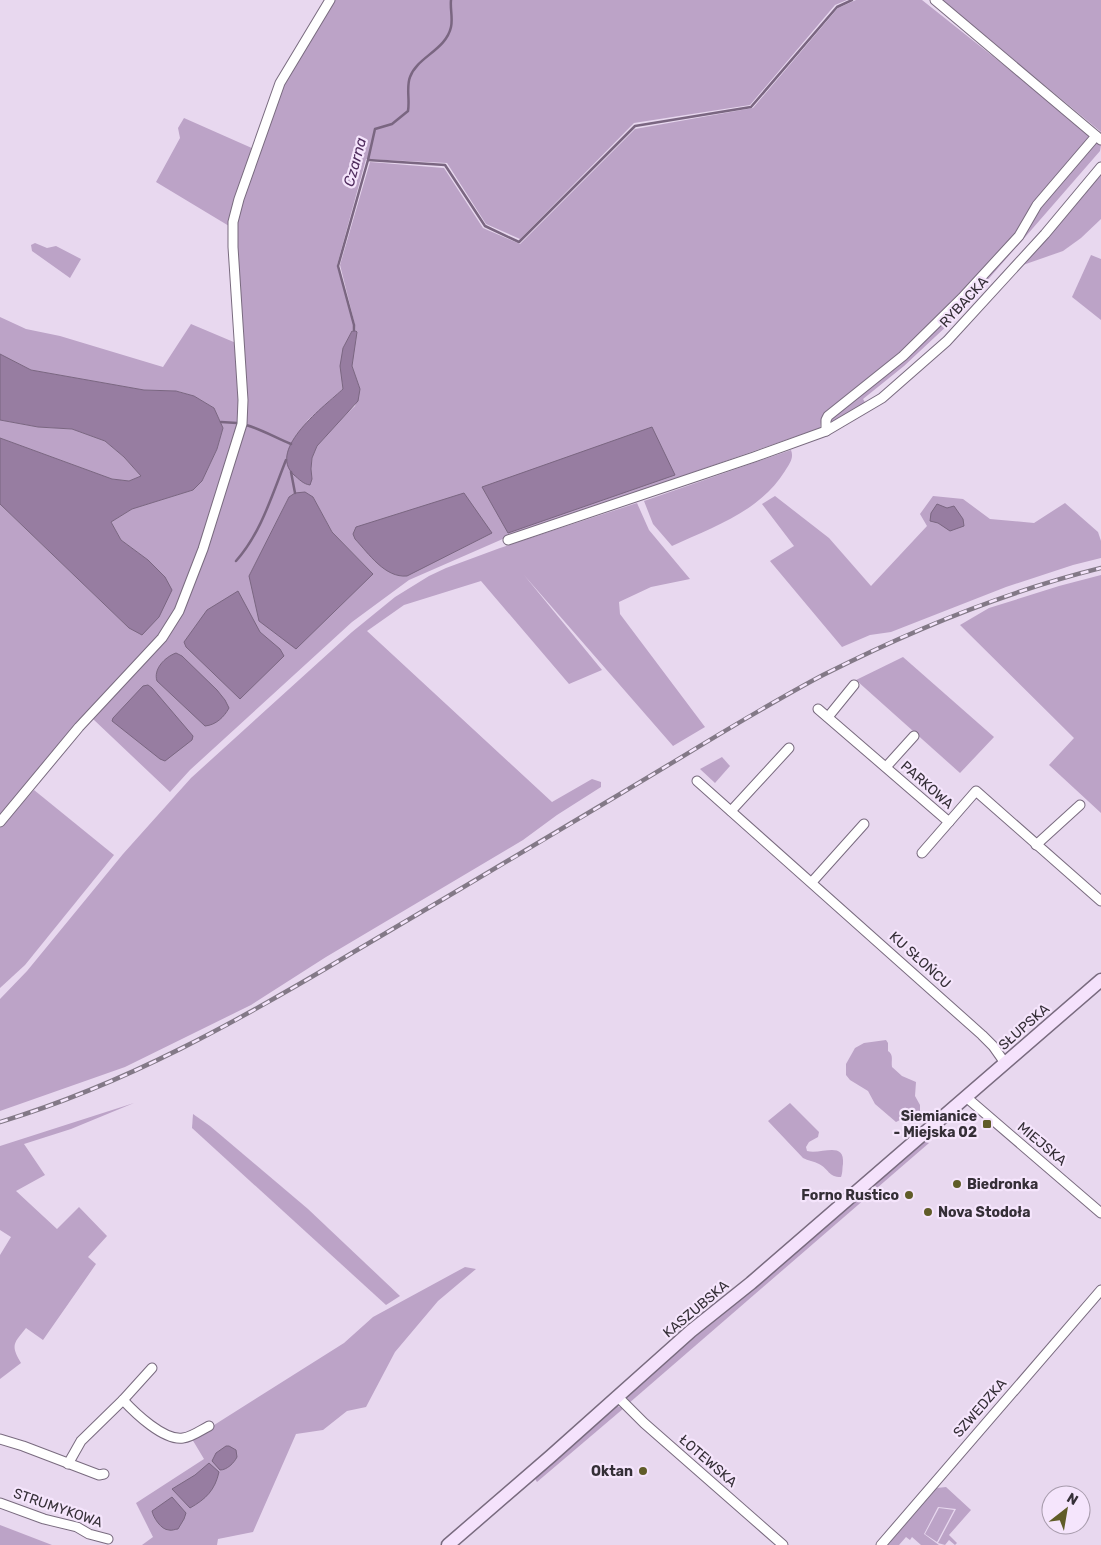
<svg xmlns="http://www.w3.org/2000/svg" width="1101" height="1545" font-family="Rubik,sans-serif">
<style>
.green{fill:#bca3c7;fill-rule:evenodd}
.water{fill:#977da1;stroke:#7a6681}
.lines{fill:none;stroke-linecap:round;stroke-linejoin:round}
.stream{stroke:#7a6681;stroke-width:2.5}
.street-casing{stroke:#796b7f;stroke-width:11}
.secondary-casing{stroke:#796b7f;stroke-width:15}
.street{stroke:#fff;stroke-width:9}
.secondary{stroke:#f5e2fc;stroke-width:12}
.rail-casing{stroke:#837987;stroke-width:4.5}
.rail{stroke:#f5e5fc;stroke-width:2.5;stroke-dasharray:8;stroke-linecap:butt}
.poi-dot{fill:#605c28;stroke:#f5e5fc;stroke-width:2}
.labels{text-anchor:middle;dominant-baseline:central;stroke-width:4.5;stroke-linejoin:round;paint-order:stroke}
.street-label{font-size:14px;fill:#352f37;stroke:#f5e5fc}
.poi-label{font-size:14px;font-weight:bold;fill:#352f37;stroke:#f5e5fc;text-anchor:end}
.water-label{font-size:15px;font-style:italic;fill:#502d5e;stroke:#f5e5fc}
</style>
<rect width="100%" height="100%" fill="#e8d8ef"/>
<!-- green -->
<g class="green">
<path d="M 334,0 L 847,0 L 835,5 L 750,105 L 634,123 L 520,239 L 486,224 L 447,163 L 366,159 L 337,265 L 354,325 L 353,330 L 352,331 L 343,348 L 342,378 L 343,389 L 308,420 L 291,444 L 312,479 L 311,470 L 312,458 L 317,446 L 341,419 L 355,406 L 360,389 L 352,366 L 353,349 L 356,340 L 355,325 L 340,265 L 370,162 L 444,168 L 483,228 L 520,244 L 635,129 L 753,108 L 838,8 L 856,0 L 922,0 L 1088,132 L 1089,140 L 1026,222 L 941,318 L 831,412 L 822,416 L 820,428 L 505,538 L 409,580 L 352,622 L 190,770 L 170,792 L 93,719 C 99,712 104,704 110,697 C 135,669 163,649 181,615 L 166,629 L 0,817 L 0,504 L 129,628 L 165,577 L 148,560 L 121,540 L 111,522 L 132,509 L 193,490 L 202,481 L 217,449 L 223,428 L 214,408 L 194,396 L 177,391 L 144,390 L 31,370 L 0,354 L 0,317 L 26,329 L 60,336 L 163,367 L 191,324 L 236,343 L 244,380 L 243,331 L 236,223 L 241,198 L 286,80 ZM 295,493 L 313,497 L 332,532 L 373,574 L 249,576 L 289,497 Z"/>
<polygon points="942,0 1101,0 1101,132"/>
<polygon points="184,118 254,149 229,226 156,182 180,138 178,128"/>
<polygon points="1096,142 1101,145 1100,151 951,322 904,366 863,399 866,404 834,422 830,421 830,419 915,349 1034,214"/>
<polygon points="1101,172 1101,219 1081,238 1063,251 1023,265"/>
<polygon points="35,243 47,248 56,246 81,259 70,278 32,251 31,245"/>
<polygon points="1091,255 1101,259 1101,320 1072,297"/>
<polygon points="0,420 38,427 72,429 105,441 124,457 141,476 129,481 112,479 0,438"/>
<path d="M 791,450 C 794,458 790,463 785,471 C 759,512 715,526 672,546 L 653,524 L 644,501 Z"/>
<polygon points="775,496 829,538 871,586 927,526 920,514 933,496 963,499 990,519 1034,523 1065,503 1098,532 1101,541 1101,558 1073,565 1006,587 891,632 870,635 842,647 770,561 794,546 762,504"/>
<polygon points="637,503 649,530 690,579 651,587 619,602 620,614 705,727 673,746 524,575 602,670 569,684 481,581 404,605 367,631 552,802 592,779 601,782 601,787 557,815 523,840 326,957 251,1005 125,1067 0,1111 0,999 27,971 123,854 191,778 352,632 395,597 429,576 446,568 500,548"/>
<polygon points="1101,575 1101,813 1049,765 1074,738 960,625 989,608 1059,586"/>
<polygon points="903,657 994,737 960,773 856,680"/>
<polygon points="722,757 730,766 715,783 700,769"/>
<polygon points="34,790 114,855 25,965 0,988 0,828"/>
<path d="M 886,1040 L 888,1043 L 888,1051 C 894,1055 891,1060 892,1067 L 902,1076 L 916,1082 L 915,1096 L 920,1105 L 920,1111 L 916,1115 L 902,1116 L 900,1120 L 896,1122 L 875,1104 L 868,1091 L 850,1080 L 846,1075 L 846,1064 L 855,1048 L 864,1043 Z"/>
<path d="M 134,1103 L 71,1129 L 24,1144 L 45,1175 L 16,1191 L 57,1229 L 79,1207 L 107,1236 L 88,1257 L 96,1264 L 43,1340 L 26,1328 C 14,1343 10,1345 21,1363 L 0,1379 L 0,1255 L 11,1237 L 0,1230 L 0,1146 Z"/>
<path d="M 790,1103 L 819,1132 L 818,1137 L 809,1142 L 806,1147 L 807,1151 C 821,1155 845,1140 843,1164 C 842,1169 843,1172 841,1177 C 828,1177 829,1169 819,1164 C 814,1161 808,1161 803,1158 L 768,1121 Z"/>
<polygon points="193,1114 210,1126 308,1209 400,1296 386,1305 192,1128"/>
<polygon points="922,1141 929,1143 877,1188 874,1184"/>
<polygon points="871,1186 875,1190 873,1192 628,1404 627,1398 630,1392"/>
<polygon points="465,1267 476,1269 438,1301 395,1352 366,1407 347,1411 323,1430 296,1434 253,1532 218,1539 217,1545 142,1545 153,1537 136,1503 204,1459 192,1439 344,1343 373,1317"/>
<polygon points="617,1406 624,1408 537,1482 534,1477 613,1407"/>
<polygon points="946,1487 971,1510 949,1535 957,1543 955,1545 949,1540 945,1545 938,1543 956,1509 938,1507 924,1534 939,1545 921,1545 912,1537 910,1540 906,1537 899,1545 888,1545 937,1488"/>
<polygon points="939,1508 954,1510 937,1542 925,1534"/>
<polygon points="0,1525 52,1545 0,1545"/>
</g>
<!-- water -->
<g class="water">
<path d="M 352,331 L 356,331 L 357,332 L 352,366 L 360,389 L 358,401 L 317,446 L 312,458 L 311,469 L 312,479 L 310,485 C 303,484 299,479 294,475 C 266,449 326,405 343,389 L 340,366 L 343,348 Z"/>
<polygon points="0,354 31,370 144,390 176,391 194,396 214,408 223,428 217,449 202,481 193,490 132,509 111,522 121,540 148,560 165,577 172,590 159,617 142,635 129,628 0,504 0,438 112,479 129,481 141,476 124,457 105,441 72,429 38,427 0,420"/>
<polygon points="652,427 675,475 508,533 482,487"/>
<polygon points="305,492 313,497 332,532 373,574 296,649 259,621 249,576 289,497 295,493"/>
<path d="M 464,493 L 492,533 L 407,576 C 385,578 369,554 355,539 L 353,534 L 356,527 Z"/>
<polygon points="937,504 947,508 954,506 963,519 964,526 950,531 938,523 930,521 931,513"/>
<polygon points="238,591 260,632 280,649 284,656 240,699 186,647 184,642 207,610"/>
<path d="M 176,653 L 182,656 L 217,690 L 225,700 L 229,708 C 224,717 216,725 205,726 L 157,681 C 153,669 165,657 176,653 Z"/>
<polygon points="148,685 152,688 193,736 192,740 165,761 160,759 112,721 113,718 143,686"/>
<path d="M 226,1446 L 229,1446 L 236,1450 L 237,1457 C 234,1463 227,1470 220,1470 L 212,1461 L 216,1453 Z"/>
<path d="M 209,1463 L 219,1472 C 215,1490 206,1499 190,1508 L 172,1489 L 195,1475 Z"/>
<path d="M 172,1497 L 186,1513 L 184,1519 L 178,1529 C 175,1529 172,1531 169,1530 C 161,1530 153,1517 152,1511 Z"/>
</g>
<g class="lines">
<!-- stream -->
<g class="stream">
<polyline points="368,160 445,165 485,226 519,242 635,126 751,107 837,7 852,0"/>
<path d="M 354,330 L 354,325 L 338,266 L 368,160 L 375,129 L 392,124 L 408,111 C 410,100 406,87 410,77 C 417,57 446,50 451,27 C 453,18 450,9 451,0"/>
<polyline points="221,422 237,423"/>
<path d="M 246,425 C 261,429 276,438 291,444"/>
<polyline points="291,472 295,493"/>
<path d="M 236,561 C 261,533 272,495 286,460"/>
</g>
<!-- street casing -->
<g class="street-casing">
<g id="street">
<polyline points="935,0 1101,140"/>
<polyline points="826,431 826,420 828,416 903,356 962,298 1019,236 1037,205 1096,136"/>
<polyline points="508,540 754,457 826,431 882,398 947,341 1045,234 1101,167"/>
<polyline points="818,709 949,822 976,791 1101,901"/>
<polyline points="828,717 854,685"/>
<polyline points="886,767 914,736"/>
<polyline points="697,781 982,1035 993,1046 1005,1063"/>
<polyline points="731,811 789,748"/>
<polyline points="0,822 79,727 162,638 179,611 203,549 242,424 243,400 233,247 233,222 239,199 280,83 330,0"/>
<polyline points="1036,845 1080,805"/>
<polyline points="922,853 949,822"/>
<polyline points="812,882 864,824"/>
<polyline points="966,1097 1101,1213"/>
<polyline points="617,1396 644,1423 783,1545"/>
<path d="M 123,1400 C 135,1413 164,1441 183,1438 C 192,1437 201,1430 209,1426"/>
<polyline points="0,1439 23,1446 99,1475 104,1474"/>
<polyline points="68,1464 81,1441 123,1400 152,1368"/>
<polyline points="0,1503 44,1519 77,1527 89,1534 108,1539"/>
<polyline points="881,1545 1101,1290"/>
</g>
</g>
<!-- secondary casing -->
<g class="secondary-casing">
<polyline id="secondary" points="448,1545 551,1456 691,1331 751,1283 1101,980"/>
</g>
<!-- street -->
<use href="#street" class="street"/>
<!-- secondary -->
<use href="#secondary" class="secondary"/>
<!-- rail casing -->
<g class="rail-casing">
<path id="rail" d="M 0,1122 C 126,1084 240,1020 352,953 C 443,899 534,846 625,791 C 691,752 755,711 823,675 C 912,630 1004,592 1101,568"/>
</g>
<!-- rail -->
<use href="#rail" class="rail"/>
</g>
<!-- markers -->
<g class="poi-dot">
<rect x="982" y="1119" width="10" height="10" rx="2.5"/>
<circle cx="957" cy="1184" r="5"/>
<circle cx="909" cy="1195" r="5"/>
<circle cx="928" cy="1212" r="5"/>
<circle cx="643" cy="1471" r="5"/>
</g>
<g class="labels">
<!-- street labels -->
<g class="street-label">
<text transform="translate(964 302) rotate(-47)">RYBACKA</text>
<text transform="translate(927 785) rotate(41)">PARKOWA</text>
<text transform="translate(920 960) rotate(42)">KU SŁOŃCU</text>
<text transform="translate(1024 1027) rotate(-41)">SŁUPSKA</text>
<text transform="translate(1042 1144) rotate(40)">MIEJSKA</text>
<text transform="translate(696 1309) rotate(-40)">KASZUBSKA</text>
<text transform="translate(980 1408) rotate(-49)">SZWEDZKA</text>
<text transform="translate(708 1461) rotate(41)">ŁOTEWSKA</text>
<text transform="translate(58 1508) rotate(19)">STRUMYKOWA</text>
</g>
<!-- poi labels -->
<g class="poi-label">
<text x="977" y="1116">Siemianice<tspan x="977" dy="16">- Miejska 02</tspan></text>
<text x="967" y="1184" text-anchor="start">Biedronka</text>
<text x="899" y="1195">Forno Rustico</text>
<text x="938" y="1212" text-anchor="start">Nova Stodoła</text>
<text x="633" y="1471">Oktan</text>
</g>
<!-- water labels -->
<g class="water-label">
<text transform="translate(355 162) rotate(-75)">Czarna</text>
</g>
</g>
<!-- north arrow -->
<g transform="translate(1066 1510) rotate(31)"><circle r="24" fill="#f5e5fc" stroke="#a89cad"/>
<path d="M0-4L9 19L0 12L-9 19Z" fill="#605c28"/>
<text y="-8" font-size="14" font-weight="bold" text-anchor="middle" fill="#352f37">N</text>
</g>
</svg>
